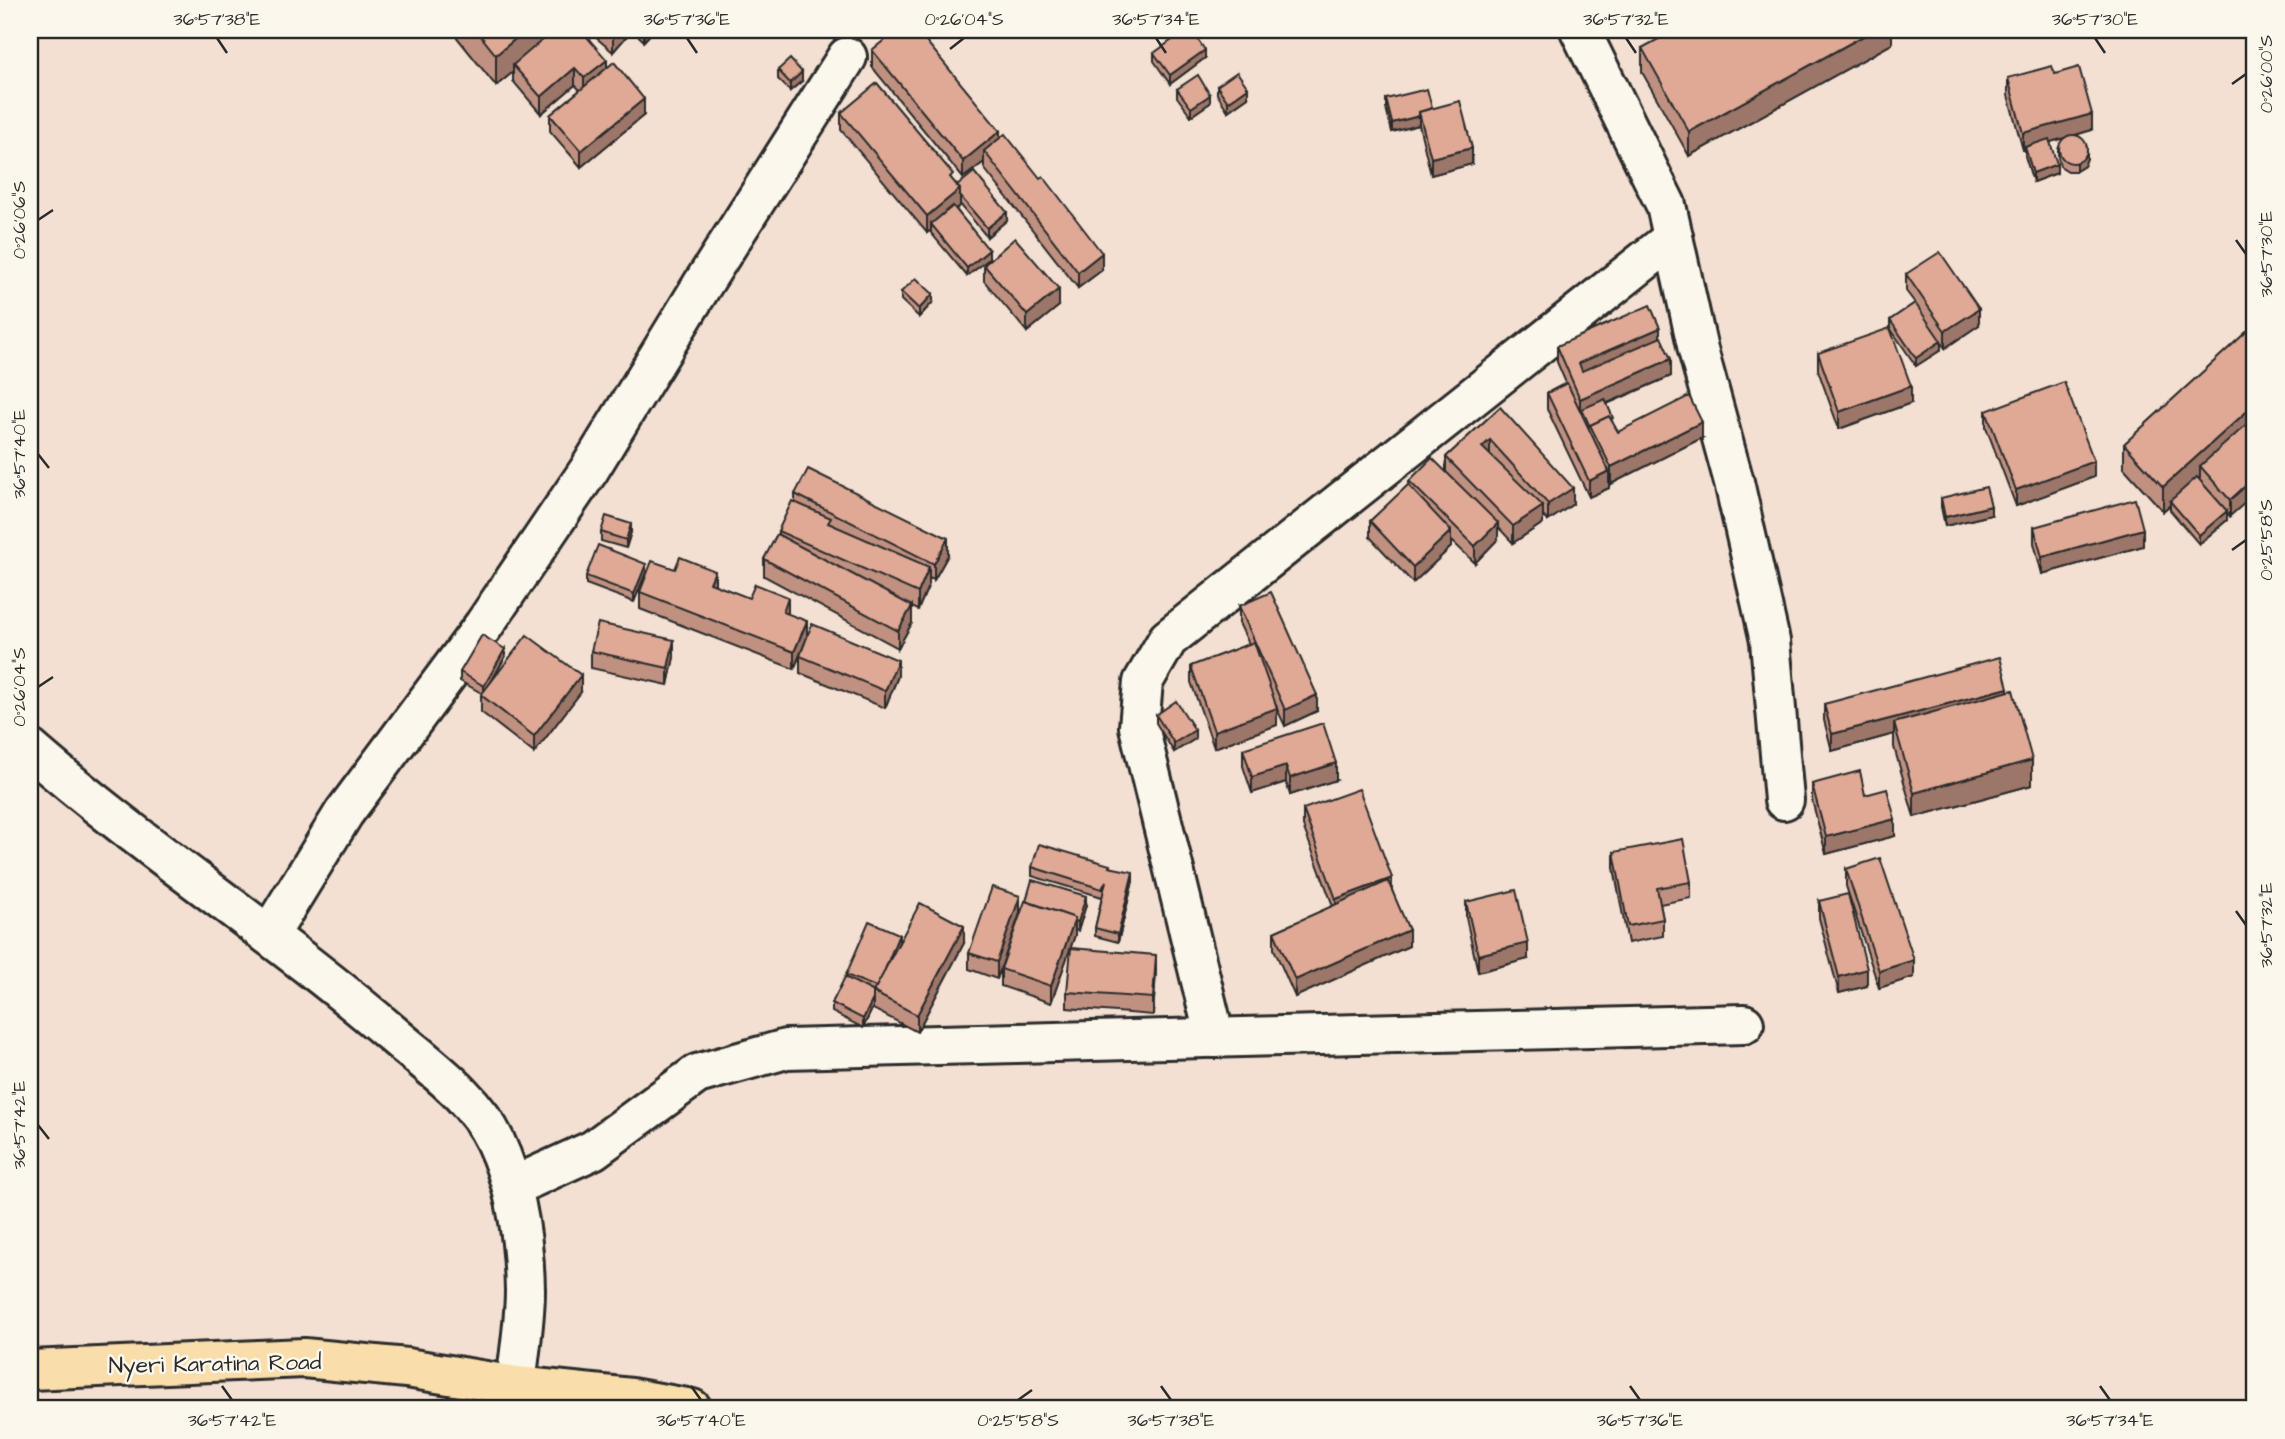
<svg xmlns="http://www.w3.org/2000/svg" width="2285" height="1439" font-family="'Architects Daughter',sans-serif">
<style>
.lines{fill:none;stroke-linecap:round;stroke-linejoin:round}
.minor-casing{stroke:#2b2b2b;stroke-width:44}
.trunk-casing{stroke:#2b2b2b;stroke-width:44}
.minor{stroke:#fbf7ec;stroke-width:38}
.trunk{stroke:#f9deab;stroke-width:38}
.wall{fill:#c09181;stroke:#2b2b2b;stroke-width:2}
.shaded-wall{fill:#9c7669;stroke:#2b2b2b;stroke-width:2}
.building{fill:#dfa996;stroke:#2b2b2b;stroke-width:2}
.ticks{fill:none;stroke:#2b2b2b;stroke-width:2.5}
.labels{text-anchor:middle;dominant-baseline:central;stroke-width:5;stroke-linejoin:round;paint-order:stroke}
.street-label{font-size:23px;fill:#2b2b2b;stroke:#fbf7ec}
.neatline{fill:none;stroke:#2b2b2b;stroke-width:2.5}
.ticks-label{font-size:18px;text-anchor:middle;fill:#2b2b2b}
</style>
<rect width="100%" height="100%" fill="#f3e0d2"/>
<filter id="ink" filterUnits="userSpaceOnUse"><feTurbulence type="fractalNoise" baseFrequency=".0143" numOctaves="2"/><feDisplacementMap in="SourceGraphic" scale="14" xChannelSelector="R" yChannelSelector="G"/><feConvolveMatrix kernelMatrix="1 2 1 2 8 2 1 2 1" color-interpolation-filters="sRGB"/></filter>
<g filter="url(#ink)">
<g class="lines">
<!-- minor casing -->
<g class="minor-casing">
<g id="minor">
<polyline points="1580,30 1666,205 1698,350 1734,482 1770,641 1784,800"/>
<path d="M 30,749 C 147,851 279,936 397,1038 C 432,1068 475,1098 495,1141 C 517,1188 524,1239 525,1290 C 525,1322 519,1354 516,1386"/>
<polyline points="269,935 344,813 484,625 589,470 704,282 847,57"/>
<polyline points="1215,1038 1139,727 1143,682 1168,639 1673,238"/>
<polyline points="512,1187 593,1150 697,1074 786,1049 1744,1024"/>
</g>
</g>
<!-- trunk casing -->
<g class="trunk-casing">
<polyline id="trunk" points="30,1370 304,1358 407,1368 516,1386 631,1398 692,1409"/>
</g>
<!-- minor -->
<use href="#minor" class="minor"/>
<!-- trunk -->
<use href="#trunk" class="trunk"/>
</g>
<!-- wall -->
<g class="wall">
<polygon points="451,30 581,30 607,68 644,115 581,167 550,131 550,115 580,90 575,85 541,114 513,81 513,72 496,86"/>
<polygon points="587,30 654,30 644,41 632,30 613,52"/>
<polygon points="1892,30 1892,44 1689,156 1642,72 1642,48"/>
<polygon points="872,50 1000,139 1102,270 1078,288 984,168 984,162 963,178 872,67"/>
<polygon points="1154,53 1205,58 1170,84 1154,61"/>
<polygon points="778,70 802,81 790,91 778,79"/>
<polygon points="2055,74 2092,130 2075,135 2087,158 2084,166 2076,171 2068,171 2060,166 2058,157 2058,149 2064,138 2050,142 2057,173 2033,182 2025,156 2025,149 2023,150 2008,95 2008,78"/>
<polygon points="1217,86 1248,97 1228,111 1217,94"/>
<polygon points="1177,89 1210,103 1191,116 1177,97"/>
<polygon points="1386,99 1432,108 1472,164 1431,175 1419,125 1392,132 1386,108"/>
<polygon points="841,113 953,181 957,186 1007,220 987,237 960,204 956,209 989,259 967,276 931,233 931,230 927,233 841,130"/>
<polygon points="984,265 1059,306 1027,332 984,281"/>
<polygon points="1906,274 1979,325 1945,348 1941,342 1941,350 1916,366 1890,328 1890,320 1915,303 1906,291"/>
<polygon points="901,292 933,302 919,317 901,300"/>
<polygon points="2255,324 2230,516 2227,513 2227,520 2199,544 2170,510 2170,505 2163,511 2124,468 2124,444"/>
<polygon points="1660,337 1671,376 1607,404 1613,424 1618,432 1702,438 1611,484 1609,481 1609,488 1589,497 1547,409 1547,393 1566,383 1557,362 1557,346"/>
<polygon points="1818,353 1911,403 1839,429 1818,370"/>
<polygon points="1500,407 1573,504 1548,521 1543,516 1543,523 1513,543 1498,527 1498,539 1475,563 1451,540 1451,547 1413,583 1370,537 1370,521 1409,485 1409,481 1446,472 1446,457"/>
<polygon points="1986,411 2094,477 2016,506 1986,427"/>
<polygon points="795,494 948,555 934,580 929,578 929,584 918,610 912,607 912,623 898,648 764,576 764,559 778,534 778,531 795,502"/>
<polygon points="1941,498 1991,515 1945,526 1941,507"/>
<polygon points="2034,527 2143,546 2042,574 2034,543"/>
<polygon points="601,532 631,532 626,548 601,541"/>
<polygon points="646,572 634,602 586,584 586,576"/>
<polygon points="715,585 788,614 807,638 898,676 885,708 800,673 800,656 807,638 794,669 640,609 640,592"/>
<polygon points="1239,606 1317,711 1285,726 1277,709 1277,725 1214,748 1191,682 1191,666 1249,644 1239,623"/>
<polygon points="591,651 674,657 668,685 591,668"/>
<polygon points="505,657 492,681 581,692 534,753 481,712 481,695 483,694 460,681 460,672"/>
<polygon points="2008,691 2032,785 1914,817 1894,747 1894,734 1832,751 1824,720 1824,704"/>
<polygon points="1156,715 1195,739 1174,752 1156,723"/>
<polygon points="1243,749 1336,780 1290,795 1286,782 1252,793 1243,766"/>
<polygon points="1812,784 1865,795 1895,836 1826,854 1812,800"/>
<polygon points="1303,809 1392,890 1409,946 1295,997 1274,949 1274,932 1333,906 1303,826"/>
<polygon points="1614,852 1691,882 1691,898 1660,904 1663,919 1663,936 1628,943 1614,868"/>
<polygon points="1032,867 1110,867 1133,881 1118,942 1095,936 1095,928 1102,897 1032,876"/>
<polygon points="1846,869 1914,977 1879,988 1846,886"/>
<polygon points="1819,901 1867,986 1839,993 1819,918"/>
<polygon points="1466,902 1528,959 1478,972 1466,918"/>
<polygon points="1086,905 1078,931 1075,930 1075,935 1051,1003 1001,986 1001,969"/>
<polygon points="1020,913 997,979 969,969 969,953"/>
<polygon points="899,942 964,943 917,1032 873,1009 873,1007 863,1028 832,1012 832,1003 846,978 846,975"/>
<polygon points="1156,971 1153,1015 1067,1008 1067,992"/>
</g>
<!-- shaded-wall -->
<g class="shaded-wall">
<polygon points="526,30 565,30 513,65 513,72 496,86 496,55"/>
<polygon points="618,30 632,30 613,52 613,35"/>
<polygon points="644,30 654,30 644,41"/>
<polygon points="1874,30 1892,30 1892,44 1689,156 1689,132"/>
<polygon points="1205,50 1205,58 1170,84 1170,75"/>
<polygon points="607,60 607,77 584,95 584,78"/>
<polygon points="575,68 575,85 541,114 541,97"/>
<polygon points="802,72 802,81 790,91 790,83"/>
<polygon points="1248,88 1248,97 1228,111 1228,102"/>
<polygon points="1210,95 1210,103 1191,116 1191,108"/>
<polygon points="644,99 644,115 581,167 581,151"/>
<polygon points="2092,114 2092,130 2023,150 2023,133"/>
<polygon points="1419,116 1419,125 1392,132 1392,123"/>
<polygon points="1000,131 1000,148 984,151 984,162 963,178 963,161"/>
<polygon points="1472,148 1472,164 1431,175 1431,158"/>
<polygon points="2087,149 2087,158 2084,166 2076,171 2076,163"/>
<polygon points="2057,164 2057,173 2033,182 2033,173"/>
<polygon points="960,189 960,206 933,227 931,224 931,230 927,233 927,216"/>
<polygon points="1007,212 1007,220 987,237 987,228"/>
<polygon points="989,250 989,259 967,276 967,268"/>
<polygon points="1102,253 1102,270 1078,288 1078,272"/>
<polygon points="1059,289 1059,306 1027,332 1027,315"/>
<polygon points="933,294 933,302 919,317 919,309"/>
<polygon points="1979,309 1979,325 1945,348 1945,331"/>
<polygon points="1660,328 1660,344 1579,379 1579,363"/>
<polygon points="1941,341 1941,350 1916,366 1916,358"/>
<polygon points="1671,359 1671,376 1584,413 1582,409 1582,414 1580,415 1580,399"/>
<polygon points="1911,386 1911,403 1839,429 1839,412"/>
<polygon points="2255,404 2255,428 2200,466 2200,478 2171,503 2170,501 2170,505 2163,511 2163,487"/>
<polygon points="1702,422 1702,438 1611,484 1611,467"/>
<polygon points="1490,440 1490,457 1482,447"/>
<polygon points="2094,461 2094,477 2016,506 2016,490"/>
<polygon points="1609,471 1609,488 1589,497 1589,481"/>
<polygon points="2255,477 2255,494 2230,516 2230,500"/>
<polygon points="1573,488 1573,504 1548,521 1548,504"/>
<polygon points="1543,506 1543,523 1513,543 1513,526"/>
<polygon points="1991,506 1991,515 1945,526 1945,517"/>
<polygon points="2227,511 2227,520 2199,544 2199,535"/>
<polygon points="1498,523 1498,539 1475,563 1475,546"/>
<polygon points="631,524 631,532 626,548 626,540"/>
<polygon points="2143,529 2143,546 2042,574 2042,557"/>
<polygon points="1451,531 1451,547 1413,583 1413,567"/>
<polygon points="948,538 948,555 934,580 934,564"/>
<polygon points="646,564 646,572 634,602 634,594"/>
<polygon points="929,567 929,584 918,610 918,593"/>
<polygon points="715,571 715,588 710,583"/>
<polygon points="788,597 788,614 783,612"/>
<polygon points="912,606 912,623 898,648 898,631"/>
<polygon points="807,621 807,638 794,669 794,652"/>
<polygon points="674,640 674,657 668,685 668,668"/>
<polygon points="505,649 505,657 484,695 484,686"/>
<polygon points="898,660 898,676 885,708 885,691"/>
<polygon points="581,675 581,692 534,753 534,736"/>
<polygon points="2008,688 2008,704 1894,723 1894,734 1832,751 1832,734"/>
<polygon points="1317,695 1317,711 1285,726 1285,710"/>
<polygon points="1277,708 1277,725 1214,748 1214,731"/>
<polygon points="1195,730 1195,739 1174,752 1174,743"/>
<polygon points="2032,760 2032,785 1914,817 1914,793"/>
<polygon points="1336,763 1336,780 1290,795 1290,778"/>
<polygon points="1286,766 1286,782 1252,793 1252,777"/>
<polygon points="1895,819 1895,836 1826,854 1826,837"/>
<polygon points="1133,872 1133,881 1118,942 1118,934"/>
<polygon points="1392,878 1392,895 1336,915 1336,899"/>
<polygon points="1020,896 1020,913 997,979 997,962"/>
<polygon points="1086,896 1086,905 1078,931 1078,922"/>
<polygon points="1075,918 1075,935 1051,1003 1051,986"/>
<polygon points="964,926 964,943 917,1032 917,1015"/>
<polygon points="1409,930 1409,946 1295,997 1295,980"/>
<polygon points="899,934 899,942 877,996 877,987"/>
<polygon points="1528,943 1528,959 1478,972 1478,955"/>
<polygon points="1156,955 1156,971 1153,1015 1153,998"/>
<polygon points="1914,960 1914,977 1879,988 1879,971"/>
<polygon points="1867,969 1867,986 1839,993 1839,977"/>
<polygon points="873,999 873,1007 863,1028 863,1019"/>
</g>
<!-- building -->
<g class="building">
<polygon points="476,30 526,30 496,55"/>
<polygon points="554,30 581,30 607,60 584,78 575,68 541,97 513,65"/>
<polygon points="607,30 618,30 613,35"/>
<polygon points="897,30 917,30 1000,131 963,161 872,50"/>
<polygon points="1186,30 1191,30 1205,50 1170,75 1154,53"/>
<polygon points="1675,30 1874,30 1689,132 1642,48"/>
<polygon points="790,59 802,72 790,83 778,70"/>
<polygon points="614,62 644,99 581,151 550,115"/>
<polygon points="2052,66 2055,74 2079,67 2092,114 2023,133 2008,78"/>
<polygon points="1237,72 1248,88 1228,102 1217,86"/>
<polygon points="1198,75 1210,95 1191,108 1177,89"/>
<polygon points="877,83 953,174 950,177 960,189 927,216 841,113"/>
<polygon points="1427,89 1432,108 1419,112 1419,116 1392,123 1386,99"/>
<polygon points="1460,101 1472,148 1431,158 1419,112"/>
<polygon points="1005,134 1040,178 1043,176 1102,253 1078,272 984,151"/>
<circle cx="2073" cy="149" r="14"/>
<polygon points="2049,139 2057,164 2033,173 2025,147"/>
<polygon points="974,172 1007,212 987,228 960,196 960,189 957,186"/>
<polygon points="953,206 989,250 967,268 931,224"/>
<polygon points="1015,238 1059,289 1027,315 984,265"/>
<polygon points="1940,252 1979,309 1945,331 1906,274"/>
<polygon points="916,278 933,294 919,309 901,292"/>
<polygon points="1915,303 1941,341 1916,358 1890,320"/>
<polygon points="1650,305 1660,328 1579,363 1582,371 1661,337 1671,359 1580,399 1557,346"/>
<polygon points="2255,324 2255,404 2163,487 2124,444"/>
<polygon points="1890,328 1911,386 1839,412 1818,353"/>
<polygon points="2064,382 2094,461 2016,490 1986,411"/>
<polygon points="1567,383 1609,471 1589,481 1547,393"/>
<polygon points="1689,396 1702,422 1611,467 1590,425 1609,416 1618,432"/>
<polygon points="1605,399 1613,418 1611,419 1609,416 1590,425 1590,427 1582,409"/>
<polygon points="1500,407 1573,488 1548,504 1490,440 1482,447 1543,506 1513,526 1446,457"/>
<polygon points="2255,417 2255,477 2230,500 2200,466"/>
<polygon points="1432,458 1498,523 1475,546 1409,481"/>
<polygon points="808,469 948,538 934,564 795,494"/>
<polygon points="2197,477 2227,511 2199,535 2170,501"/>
<polygon points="1408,485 1451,531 1413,567 1370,521"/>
<polygon points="1986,487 1991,506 1945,517 1941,498"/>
<polygon points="2135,499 2143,529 2042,557 2034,527"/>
<polygon points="792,501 831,518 828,523 929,567 918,593 778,531"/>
<polygon points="606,516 631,524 626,540 601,532"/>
<polygon points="777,534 912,606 898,631 764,559"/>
<polygon points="598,545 646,564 634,594 586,576"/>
<polygon points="680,557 715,571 710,583 749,598 755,584 788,597 783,612 807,621 794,652 640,592 652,561 675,569"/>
<polygon points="1271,592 1317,695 1285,710 1239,606"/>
<polygon points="598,623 674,640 668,668 591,651"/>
<polygon points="812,624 898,660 885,691 800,656"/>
<polygon points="482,635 505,649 484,686 460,672"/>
<polygon points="527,635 581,675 534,736 481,695"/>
<polygon points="1254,642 1277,708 1214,731 1191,666"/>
<polygon points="2000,657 2008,688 1832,734 1824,704"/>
<polygon points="2013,690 2032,760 1914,793 1894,723"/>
<polygon points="1176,701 1195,730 1174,743 1156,715"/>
<polygon points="1323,723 1336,763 1290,778 1286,766 1252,777 1243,749"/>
<polygon points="1860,771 1865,795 1887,789 1895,819 1826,837 1812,784"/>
<polygon points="1359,789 1392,878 1336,899 1303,809"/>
<polygon points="1683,839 1691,882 1657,888 1663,919 1628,926 1614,852"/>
<polygon points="1039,844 1110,865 1109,867 1133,872 1118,934 1095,928 1106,881 1102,889 1032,867"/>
<polygon points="1880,858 1914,960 1879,971 1846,869"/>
<polygon points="1032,880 1086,896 1078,922 1075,921 1075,918 1026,901"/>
<polygon points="1388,881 1409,930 1295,980 1274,932"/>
<polygon points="992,887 1020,896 997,962 969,953"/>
<polygon points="1516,890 1528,943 1478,955 1466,902"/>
<polygon points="1848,894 1867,969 1839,977 1819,901"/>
<polygon points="1025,901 1075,918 1051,986 1001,969"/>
<polygon points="920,903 964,926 917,1015 873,992"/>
<polygon points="869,921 899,934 883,974 876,987 846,975"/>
<polygon points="1071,948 1156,955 1153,998 1067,992"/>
<polygon points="845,977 876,993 873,992 873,999 863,1019 832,1003"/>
</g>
</g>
<!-- ticks -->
<path class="ticks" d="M 217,38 L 227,53M 687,38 L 697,53M 1156,38 L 1166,53M 1626,38 L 1636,53M 2095,38 L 2105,53M 950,49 L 964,38M 2232,84 L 2246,74M 38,220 L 53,210M 2236,240 L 2246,254M 38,454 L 49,468M 2232,550 L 2246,540M 38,687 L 53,677M 2236,911 L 2246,925M 38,1125 L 49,1139M 222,1386 L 232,1400M 691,1386 L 701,1400M 1161,1386 L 1171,1400M 1630,1386 L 1640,1400M 2100,1386 L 2110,1400M 1018,1400 L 1032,1390"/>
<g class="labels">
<!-- street labels -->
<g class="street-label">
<text transform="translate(215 1364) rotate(-1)">Nyeri Karatina Road</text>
</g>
</g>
<!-- margin -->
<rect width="2285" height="1439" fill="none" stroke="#fbf7ec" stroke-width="77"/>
<rect x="38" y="38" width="2208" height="1362" class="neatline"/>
<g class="ticks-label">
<text x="217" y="25">36°57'38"E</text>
<text x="687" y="25">36°57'36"E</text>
<text x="964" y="25">0°26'04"S</text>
<text x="1156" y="25">36°57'34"E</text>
<text x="1626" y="25">36°57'32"E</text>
<text x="2095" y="25">36°57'30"E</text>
<text transform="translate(2266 74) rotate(-90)" y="6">0°26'00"S</text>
<text transform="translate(19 220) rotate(-90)" y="6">0°26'06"S</text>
<text transform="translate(2266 254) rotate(-90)" y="6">36°57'30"E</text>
<text transform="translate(19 454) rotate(-90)" y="6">36°57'40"E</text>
<text transform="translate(2266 540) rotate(-90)" y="6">0°25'58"S</text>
<text transform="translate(19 687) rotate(-90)" y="6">0°26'04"S</text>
<text transform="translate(2266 925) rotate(-90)" y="6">36°57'32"E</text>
<text transform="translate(19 1125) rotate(-90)" y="6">36°57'42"E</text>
<text x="232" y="1426">36°57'42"E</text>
<text x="701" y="1426">36°57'40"E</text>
<text x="1018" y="1426">0°25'58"S</text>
<text x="1171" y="1426">36°57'38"E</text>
<text x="1640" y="1426">36°57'36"E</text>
<text x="2110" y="1426">36°57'34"E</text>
</g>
</svg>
